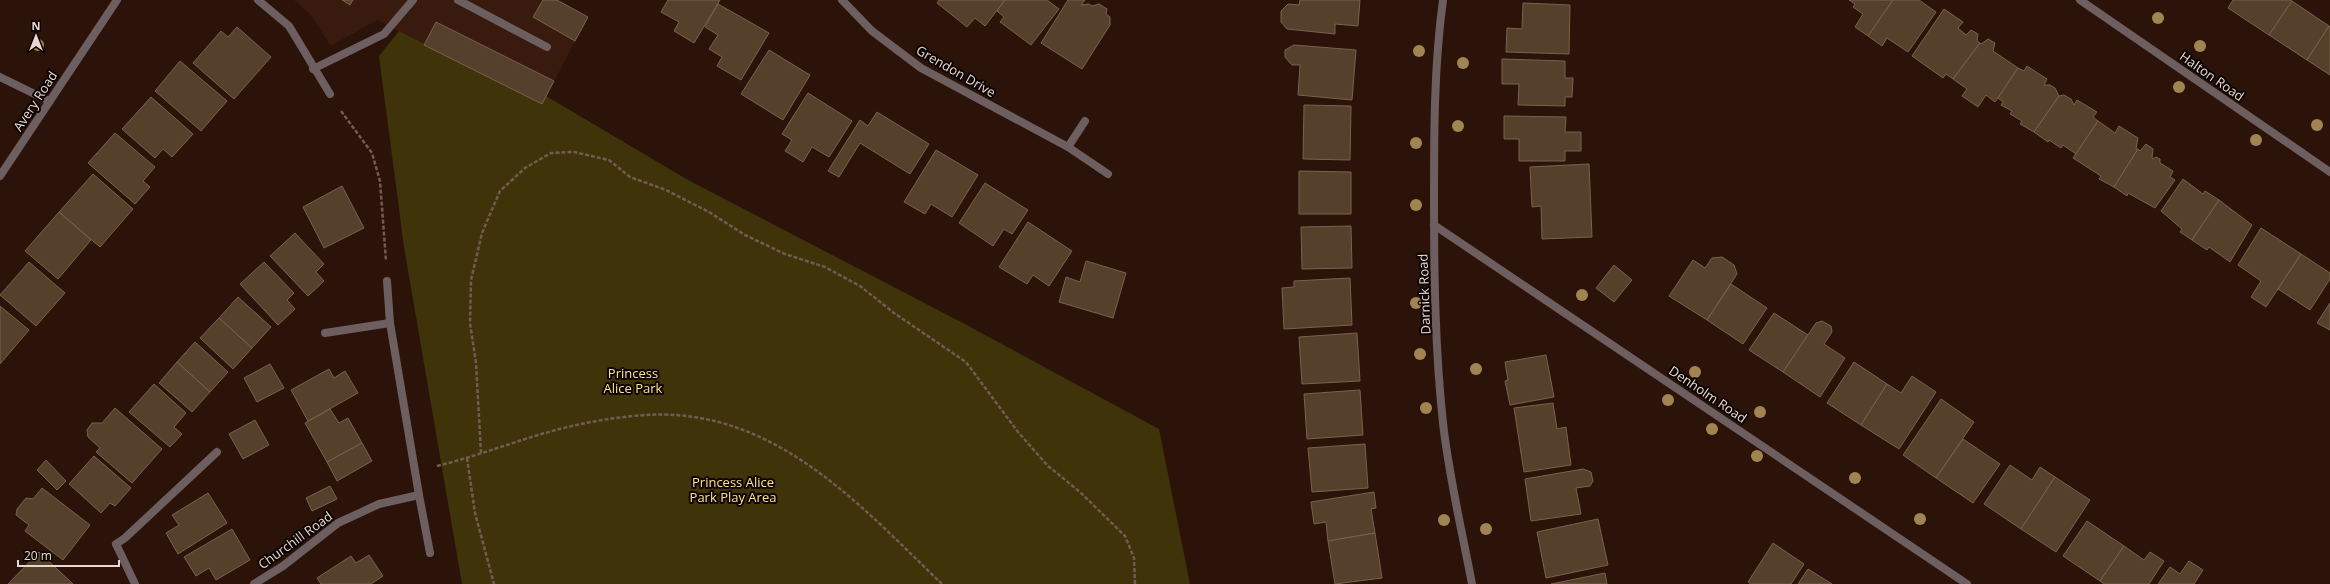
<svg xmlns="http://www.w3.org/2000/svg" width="2330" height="584" font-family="'Open Sans',sans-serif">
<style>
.built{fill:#391a0e}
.green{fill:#3f330a}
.building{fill:#55402b;stroke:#78624c}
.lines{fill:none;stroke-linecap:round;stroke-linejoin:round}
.path{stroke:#725b53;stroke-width:2.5;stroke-dasharray:4 2;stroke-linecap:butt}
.lane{stroke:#6d5e5f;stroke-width:8}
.street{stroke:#6d5e5f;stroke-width:8}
.tree{fill:#a08552}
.labels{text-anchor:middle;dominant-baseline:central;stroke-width:4;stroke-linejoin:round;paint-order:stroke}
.street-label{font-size:13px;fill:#e9d8d1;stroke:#0c0402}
.park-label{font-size:13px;fill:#ffe28d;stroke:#0c0402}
</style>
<rect width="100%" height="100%" fill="#2c130a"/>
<!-- built -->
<polygon class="built" points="294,0 557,0 588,17 542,104 377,20 331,46 310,14"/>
<!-- green -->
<polygon class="green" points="399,31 542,104 546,96 688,180 961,322 1159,429 1190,584 462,584 404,247 379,56"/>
<!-- building -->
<g class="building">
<polygon points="342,0 353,0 350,5"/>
<polygon points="543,0 557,0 588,17 575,41 533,17"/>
<polygon points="668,0 720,0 694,43 674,31 679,22 661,12"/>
<polygon points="939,0 1005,0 985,26 975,18 967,27 937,3"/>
<polygon points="1005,0 1047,0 1059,9 1031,45 1000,22 1004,17 997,11"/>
<polygon points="1068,0 1085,0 1081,5 1089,4 1092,6 1099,4 1107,9 1106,14 1110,17 1110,25 1082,69 1041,43"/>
<polygon points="1300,0 1360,0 1358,26 1335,24 1335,34 1287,29 1281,22 1281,11 1288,4 1299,5"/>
<polygon points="1849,0 1893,0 1868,36 1855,27 1863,14 1853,7 1855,4"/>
<polygon points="1893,0 1919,0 1936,12 1908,52 1887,38 1882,46 1868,36"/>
<polygon points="2233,0 2289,0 2292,1 2269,35 2228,8"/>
<polygon points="2292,1 2329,26 2307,60 2269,35"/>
<polygon points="1523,3 1570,5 1569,54 1506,52 1507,28 1522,29"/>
<polygon points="718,4 769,33 741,80 717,66 722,57 709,49 718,35 705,27"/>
<polygon points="1944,9 1963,22 1958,28 1966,35 1971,30 1978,34 1977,41 1980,43 1953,79 1946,74 1943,78 1912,56"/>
<polygon points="436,22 554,81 542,104 424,45"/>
<polygon points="2329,26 2330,27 2330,75 2307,60"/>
<polygon points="237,27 271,57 234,99 193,63 221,31 228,37"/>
<polygon points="1988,39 1995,43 1993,51 2018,68 1995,102 1986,95 1978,107 1962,96 1967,89 1953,79 1980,43 1981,44"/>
<polygon points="1294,45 1356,50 1352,100 1298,95 1300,65 1292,65 1285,57 1285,50"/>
<polygon points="769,50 810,75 783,120 741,94"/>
<polygon points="1502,59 1565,61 1565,78 1573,78 1572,97 1565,97 1565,106 1518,105 1519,84 1502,84"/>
<polygon points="180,61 227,101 201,131 155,91"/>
<polygon points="2027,66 2047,79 2044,85 2050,85 2055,88 2059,96 2034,132 2020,124 2022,121 2010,114 2012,111 2001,105 2003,102 1998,98 2018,68 2024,71"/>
<polygon points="808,93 852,121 829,157 812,147 803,162 785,151 792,140 782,134"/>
<polygon points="2064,95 2071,99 2074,105 2077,100 2097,112 2093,117 2098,121 2076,154 2063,145 2061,148 2049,140 2048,142 2034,132 2059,96"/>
<polygon points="151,97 193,134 172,157 163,149 155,158 122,129"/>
<polygon points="1304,105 1351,106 1350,160 1303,159"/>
<polygon points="877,112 929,144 910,174 860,143 839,177 828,171 860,120 868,126"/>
<polygon points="1504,116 1566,117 1565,132 1581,132 1581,151 1565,151 1565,161 1519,161 1519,139 1504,139"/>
<polygon points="2098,121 2115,133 2119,126 2138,138 2136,149 2138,149 2114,187 2099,179 2101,176 2073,158"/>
<polygon points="115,133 155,167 143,181 150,187 135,204 88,163"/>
<polygon points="2146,144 2153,149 2152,157 2153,159 2156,157 2160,159 2160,163 2173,171 2170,177 2175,180 2155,208 2128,193 2127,196 2114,187 2138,149 2140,151"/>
<polygon points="936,150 978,175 952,217 931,204 925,214 904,202"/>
<polygon points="1589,164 1592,237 1542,239 1541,206 1532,207 1530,167"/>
<polygon points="1299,171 1351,172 1351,214 1299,214"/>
<polygon points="93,174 133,209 100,247 59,212"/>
<polygon points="2183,179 2203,194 2205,191 2219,200 2192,240 2180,232 2182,229 2161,211"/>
<polygon points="985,183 1028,210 1012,234 1004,229 993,246 959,223"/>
<polygon points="342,186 364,228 324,248 303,207"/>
<polygon points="2219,200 2252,225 2230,262 2209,247 2207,250 2192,240"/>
<polygon points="59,212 91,240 58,279 25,251"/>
<polygon points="1028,222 1072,251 1049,286 1033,275 1027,284 999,267"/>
<polygon points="1351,226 1352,268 1302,269 1301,227"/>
<polygon points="2261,228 2301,254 2266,307 2251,297 2261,281 2238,265"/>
<polygon points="295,233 324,264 316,272 324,281 308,296 270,256"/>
<polygon points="2301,254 2330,273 2330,279 2310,310 2278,289"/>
<polygon points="1722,257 1734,265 1737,274 1707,320 1669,296 1693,260 1705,268 1712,258"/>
<polygon points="1086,261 1126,273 1113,318 1059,302 1066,277 1080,282"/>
<polygon points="29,262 65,293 36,326 0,295"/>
<polygon points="264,262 294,293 287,300 295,309 278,325 240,284"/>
<polygon points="1614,265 1632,280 1614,302 1596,288"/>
<polygon points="1350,278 1352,325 1284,329 1282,288 1294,287 1294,281"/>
<polygon points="1731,284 1767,308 1743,344 1707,320"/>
<polygon points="238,297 271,327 252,348 219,318"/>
<polygon points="2330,303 2330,330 2317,323"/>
<polygon points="0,306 29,330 0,364"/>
<polygon points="1774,313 1808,335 1783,372 1749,350"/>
<polygon points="219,318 252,348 233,369 200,338"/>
<polygon points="1822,321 1831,326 1832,332 1824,344 1845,358 1820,397 1783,372 1816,323"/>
<polygon points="1357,333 1360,381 1302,384 1299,337"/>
<polygon points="195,342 228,372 210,392 177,362"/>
<polygon points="1546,355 1554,397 1510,405 1505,381 1508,380 1505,362"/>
<polygon points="177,362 210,392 192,412 159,383"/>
<polygon points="1854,362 1887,384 1861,425 1827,403"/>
<polygon points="270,364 284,388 257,402 244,378"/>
<polygon points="329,369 334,378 345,371 358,393 308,421 291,390"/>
<polygon points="1912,376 1936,392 1899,449 1861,425 1887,384 1901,393"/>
<polygon points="154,384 186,413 174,427 182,434 170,447 129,412"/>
<polygon points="1360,390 1363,435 1307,439 1304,394"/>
<polygon points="1941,399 1974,422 1936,478 1903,455"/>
<polygon points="1553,403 1557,429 1566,427 1571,465 1524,472 1514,408"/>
<polygon points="115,408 162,449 132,483 96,452 100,448 88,437 87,430 92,423 102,423"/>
<polygon points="330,409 339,423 348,418 362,443 327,462 305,423"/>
<polygon points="255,420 269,445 243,459 229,434"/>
<polygon points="1963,439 2000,464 1973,503 1936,478"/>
<polygon points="362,443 372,461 337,481 327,462"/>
<polygon points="1365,444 1368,488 1312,492 1308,448"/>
<polygon points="94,456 131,488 115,506 110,503 101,513 69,484"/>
<polygon points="46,460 66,481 57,490 37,470"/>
<polygon points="2010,465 2032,480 2040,467 2055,477 2021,529 1984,504"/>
<polygon points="1583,469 1591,472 1593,481 1590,486 1576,488 1581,514 1531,521 1525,479"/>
<polygon points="2055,477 2090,500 2056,552 2021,529"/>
<polygon points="330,486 337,499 312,511 306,498"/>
<polygon points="42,488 90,525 63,560 25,531 29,525 16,515 17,509 26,498 33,499"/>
<polygon points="1374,492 1376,508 1371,509 1375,533 1328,541 1326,522 1314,524 1311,502"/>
<polygon points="208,493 227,523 178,554 166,533 179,525 172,515"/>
<polygon points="1598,519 1608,565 1546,578 1537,532"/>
<polygon points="2087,521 2124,546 2100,581 2063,556"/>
<polygon points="232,529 250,560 216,580 209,568 196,576 184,557"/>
<polygon points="1375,533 1382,578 1335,584 1328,541"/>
<polygon points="1773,543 1804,564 1791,584 1751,584 1748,582"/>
<polygon points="2124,546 2144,560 2150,552 2164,561 2149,584 2104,584 2100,581"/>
<polygon points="39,552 73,584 8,584"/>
<polygon points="369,555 383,576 371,584 321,584 317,578 351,556 356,563"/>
<polygon points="2189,561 2203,570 2194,584 2158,584 2170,567 2180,574"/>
<polygon points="1808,569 1832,584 1798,584"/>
<polygon points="1605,573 1607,584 1551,584"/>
</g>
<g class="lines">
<!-- path -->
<g class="path">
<polyline points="341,111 372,153 380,181 386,261"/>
<polyline points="481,453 476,363 470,323 471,280 482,233 500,191 525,168 551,153 574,152 609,160 630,177 666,190 709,212 745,235 785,254 825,267 860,286 894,313 966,362 1018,432 1048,466 1080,492 1125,536 1134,558 1135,584"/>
<polyline points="467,458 475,513 494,584"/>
<path d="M 437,466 C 486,454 532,434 581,424 C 609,418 647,413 675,415 C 787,422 866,511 942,584"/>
</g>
<!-- lane -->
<g class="lane">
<polyline points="258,0 289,26 330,94"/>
<polyline points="458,0 547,47"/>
<polyline points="313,69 384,34 413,0"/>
<polyline points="116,544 125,538 217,452"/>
</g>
<!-- street -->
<g class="street">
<polyline points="842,0 872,31 921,68 1068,147 1108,174"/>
<path d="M 1443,0 C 1434,66 1434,133 1434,199 C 1434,274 1435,349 1443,423 C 1449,477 1462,531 1472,584"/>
<polyline points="2080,0 2330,172"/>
<polyline points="0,77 49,101"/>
<polyline points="1068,147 1085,121"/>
<polyline points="0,176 117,0"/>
<polyline points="1434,225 1967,584"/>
<polyline points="325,333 390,323"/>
<polyline points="419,495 430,553"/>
<polyline points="116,544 135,584"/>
<polyline points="254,584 283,566 338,523 379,504 419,495 390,323 387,281"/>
</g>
</g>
<!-- trees -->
<g class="tree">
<circle cx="2158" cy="18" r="6"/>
<circle cx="38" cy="45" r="6"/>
<circle cx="2200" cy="46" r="6"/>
<circle cx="1419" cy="51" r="6"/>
<circle cx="1463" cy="63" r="6"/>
<circle cx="2179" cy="87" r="6"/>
<circle cx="2317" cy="125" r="6"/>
<circle cx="1458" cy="126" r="6"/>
<circle cx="2256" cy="140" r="6"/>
<circle cx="1416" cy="143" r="6"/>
<circle cx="1416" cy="205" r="6"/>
<circle cx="1582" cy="295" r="6"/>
<circle cx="1416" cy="303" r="6"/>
<circle cx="1420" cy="354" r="6"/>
<circle cx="1476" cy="369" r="6"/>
<circle cx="1695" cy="372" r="6"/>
<circle cx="1668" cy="400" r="6"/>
<circle cx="1426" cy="408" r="6"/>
<circle cx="1760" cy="412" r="6"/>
<circle cx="1712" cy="429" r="6"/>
<circle cx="1757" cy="456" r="6"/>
<circle cx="1855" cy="478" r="6"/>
<circle cx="1920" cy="519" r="6"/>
<circle cx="1444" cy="520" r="6"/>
<circle cx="1486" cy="529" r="6"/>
</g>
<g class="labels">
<!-- street labels -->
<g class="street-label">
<text transform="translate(956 71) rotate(30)">Grendon Drive</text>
<text transform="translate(2212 76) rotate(35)">Halton Road</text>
<text transform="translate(35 101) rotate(-57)">Avery Road</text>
<text transform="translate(1424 294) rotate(-92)">Darnick Road</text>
<text transform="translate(1708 394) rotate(34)">Denholm Road</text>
<text transform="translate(295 540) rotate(-36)">Churchill Road</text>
</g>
<!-- park labels -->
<g class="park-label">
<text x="633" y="373">Princess<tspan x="633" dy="15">Alice Park</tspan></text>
<text x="733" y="482">Princess Alice<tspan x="733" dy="15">Park Play Area</tspan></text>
</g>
</g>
<!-- north arrow -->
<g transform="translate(36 36)" stroke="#0c0402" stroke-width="3" paint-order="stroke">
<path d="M0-3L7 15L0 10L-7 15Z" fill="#e9d8d1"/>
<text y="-6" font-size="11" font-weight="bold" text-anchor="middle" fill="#e9d8d1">N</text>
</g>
<!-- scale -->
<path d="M18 560v6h101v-6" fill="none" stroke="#e9d8d1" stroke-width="2"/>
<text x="24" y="560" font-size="12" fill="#e9d8d1" stroke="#0c0402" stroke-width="3" paint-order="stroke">20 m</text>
</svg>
